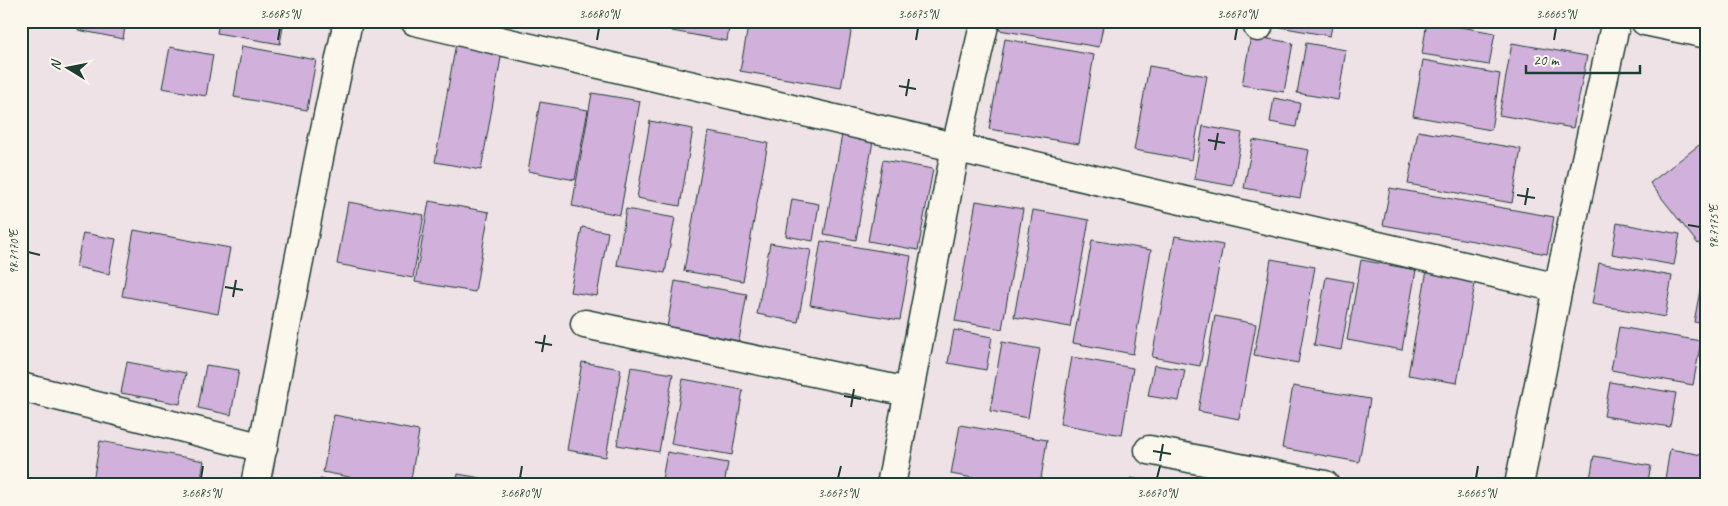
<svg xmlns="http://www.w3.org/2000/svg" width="1728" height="506" font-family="Caveat,sans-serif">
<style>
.building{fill:#d1b0db;stroke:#1f3d34}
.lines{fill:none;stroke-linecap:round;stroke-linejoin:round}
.minor-casing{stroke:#1f3d34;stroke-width:31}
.major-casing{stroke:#1f3d34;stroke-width:31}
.minor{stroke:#fbf7ec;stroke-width:28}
.major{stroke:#fbf7ec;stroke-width:28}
.ticks{fill:none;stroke:#1f3d34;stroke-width:2}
.neatline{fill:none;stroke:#1f3d34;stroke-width:2}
.ticks-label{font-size:12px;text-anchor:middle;fill:#1f3d34}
</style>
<rect width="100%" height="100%" fill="#eee2e7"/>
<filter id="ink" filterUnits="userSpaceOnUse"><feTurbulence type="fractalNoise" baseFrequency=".02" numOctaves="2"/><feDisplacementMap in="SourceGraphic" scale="10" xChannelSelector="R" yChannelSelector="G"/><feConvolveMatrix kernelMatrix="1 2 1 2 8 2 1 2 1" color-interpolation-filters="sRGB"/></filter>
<g filter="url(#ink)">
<!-- building -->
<g class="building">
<polygon points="80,21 126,21 123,39 78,30"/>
<polygon points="219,21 284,21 280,44 217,33"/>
<polygon points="674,21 730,21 727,41 672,31"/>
<polygon points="749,21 853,21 841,88 740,71"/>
<polygon points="1001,21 1104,21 1099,47 999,30"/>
<polygon points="1281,21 1333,21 1330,36 1280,27"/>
<polygon points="1427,21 1495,33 1489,65 1422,54"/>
<polygon points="1251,36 1293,43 1284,92 1242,85"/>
<polygon points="1005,39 1094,55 1079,144 989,129"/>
<polygon points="456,43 502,52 481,170 435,162"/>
<polygon points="1306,43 1346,50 1338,100 1297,93"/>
<polygon points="1512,43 1587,56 1573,128 1499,115"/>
<polygon points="242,46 316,60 307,110 234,97"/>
<polygon points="170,47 213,55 206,96 162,88"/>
<polygon points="1423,60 1500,74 1491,130 1413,116"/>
<polygon points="1149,66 1207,76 1192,160 1134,150"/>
<polygon points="592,93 640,101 620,215 572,206"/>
<polygon points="1274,98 1300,103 1296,127 1270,122"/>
<polygon points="540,102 588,110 575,180 528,171"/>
<polygon points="650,121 693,129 680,206 637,198"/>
<polygon points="1203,126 1242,133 1233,186 1194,179"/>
<polygon points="843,129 874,135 856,240 824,234"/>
<polygon points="1418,131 1521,149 1512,203 1408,184"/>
<polygon points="708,132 768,143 743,281 684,271"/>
<polygon points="1253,140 1309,150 1300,198 1244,188"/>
<polygon points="1703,142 1707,147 1707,237 1698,244 1650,183"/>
<polygon points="883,160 933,169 918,250 868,241"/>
<polygon points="1390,188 1554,217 1547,254 1383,225"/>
<polygon points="792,199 819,204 813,241 786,236"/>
<polygon points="429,201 489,212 475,292 415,282"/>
<polygon points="976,201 1023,209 1002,329 955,321"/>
<polygon points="348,202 424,215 413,278 337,264"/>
<polygon points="626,209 675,218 665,273 617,265"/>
<polygon points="1033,210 1089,220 1070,327 1014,317"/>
<polygon points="1617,223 1680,234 1674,265 1612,254"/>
<polygon points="582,227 608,232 597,296 570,292"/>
<polygon points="134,230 230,248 218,314 122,296"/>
<polygon points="83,233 116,239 109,274 76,267"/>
<polygon points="1175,236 1223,245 1200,366 1152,357"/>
<polygon points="1092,240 1151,250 1133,354 1073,343"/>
<polygon points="821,241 911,256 900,320 810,305"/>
<polygon points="770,243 811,250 798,322 757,314"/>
<polygon points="1271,259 1315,267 1298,363 1254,355"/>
<polygon points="1361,260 1416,270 1402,350 1347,340"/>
<polygon points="1599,263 1672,276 1665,317 1592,304"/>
<polygon points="1427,270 1476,278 1457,383 1408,375"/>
<polygon points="1326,277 1353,282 1341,350 1314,345"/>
<polygon points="675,281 747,294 738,346 666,333"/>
<polygon points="1701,285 1707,286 1707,324 1694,322"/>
<polygon points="1215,316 1256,324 1239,419 1198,411"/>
<polygon points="1619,327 1701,341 1693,385 1611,370"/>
<polygon points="954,330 992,337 986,370 948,363"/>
<polygon points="1002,342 1040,349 1028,418 990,411"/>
<polygon points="1072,357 1133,368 1122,435 1060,424"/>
<polygon points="127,362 186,373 180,404 121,393"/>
<polygon points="582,362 621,369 606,457 567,450"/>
<polygon points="206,365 239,370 231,415 198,408"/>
<polygon points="1154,365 1185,370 1179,401 1148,396"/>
<polygon points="631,367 673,374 659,452 617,445"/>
<polygon points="683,379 743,390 732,455 671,444"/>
<polygon points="1610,382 1676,393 1670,427 1604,416"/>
<polygon points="1293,386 1370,399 1359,462 1282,448"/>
<polygon points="334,415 419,431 410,485 390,485 323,472"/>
<polygon points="960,425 1047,440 1040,485 1011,485 951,474"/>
<polygon points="100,441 204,461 200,485 116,485 93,481"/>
<polygon points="1670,449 1707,456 1707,485 1664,485"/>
<polygon points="667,452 728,463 724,485 661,485"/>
<polygon points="1594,456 1651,466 1647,485 1589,485"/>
<polygon points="458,474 509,483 508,485 456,485"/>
<polygon points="1131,478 1167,485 1130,485"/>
<polygon points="320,479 351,485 319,485"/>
</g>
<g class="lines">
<!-- minor casing -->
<g class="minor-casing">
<g id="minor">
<polyline points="1258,27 1259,21"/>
<polyline points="585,324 908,392"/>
<polyline points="21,387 263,448"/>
<polyline points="1149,450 1325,485"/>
<polyline points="891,485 956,147 985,21"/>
<polyline points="1519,485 1558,288"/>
</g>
</g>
<!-- major casing -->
<g class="major-casing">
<g id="major">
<polyline points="415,21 1558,288 1616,21"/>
<polyline points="1645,21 1707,34"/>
<polyline points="255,485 320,153 348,21"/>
</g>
</g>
<!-- minor -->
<use href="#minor" class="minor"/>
<!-- major -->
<use href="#major" class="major"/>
</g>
</g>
<!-- ticks -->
<path class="ticks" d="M 278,40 L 280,28M 597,40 L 599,28M 916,40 L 918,28M 1235,40 L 1237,28M 1554,40 L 1556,28M 899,86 L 916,89M 906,96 L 909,79M 1208,140 L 1225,143M 1215,150 L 1218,133M 1517,195 L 1535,198M 1525,205 L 1528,188M 1688,225 L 1700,227M 28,252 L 40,255M 225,287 L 243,290M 233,297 L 236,280M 535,342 L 552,345M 542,352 L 545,335M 844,396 L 861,399M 851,407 L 854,389M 1153,451 L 1171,454M 1160,461 L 1163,444M 201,478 L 203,466M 520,478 L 522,466M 838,478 L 841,466M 1157,478 L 1160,466M 1476,478 L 1478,466"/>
<!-- margin -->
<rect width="1728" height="506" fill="none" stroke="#fbf7ec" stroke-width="55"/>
<!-- north arrow -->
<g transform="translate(68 68) rotate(280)" stroke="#fbf7ec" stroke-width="4" paint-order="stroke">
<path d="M0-4L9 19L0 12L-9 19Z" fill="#1f3d34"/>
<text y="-8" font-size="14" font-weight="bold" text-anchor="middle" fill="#1f3d34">N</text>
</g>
<!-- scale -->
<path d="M1526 65v8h114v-8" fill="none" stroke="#1f3d34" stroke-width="2.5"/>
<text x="1533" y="65" font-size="15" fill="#1f3d34" stroke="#fbf7ec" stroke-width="4" paint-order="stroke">20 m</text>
<rect x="28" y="28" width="1672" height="450" class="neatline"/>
<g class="ticks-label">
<text x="280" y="18">3.6685°N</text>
<text x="599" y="18">3.6680°N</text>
<text x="918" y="18">3.6675°N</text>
<text x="1237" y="18">3.6670°N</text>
<text x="1556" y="18">3.6665°N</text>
<text transform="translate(1714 227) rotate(-90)" y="4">98.7175°E</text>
<text transform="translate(14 252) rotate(-90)" y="4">98.7170°E</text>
<text x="201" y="497">3.6685°N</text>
<text x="520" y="497">3.6680°N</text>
<text x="838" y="497">3.6675°N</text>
<text x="1157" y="497">3.6670°N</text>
<text x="1476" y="497">3.6665°N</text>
</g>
</svg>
